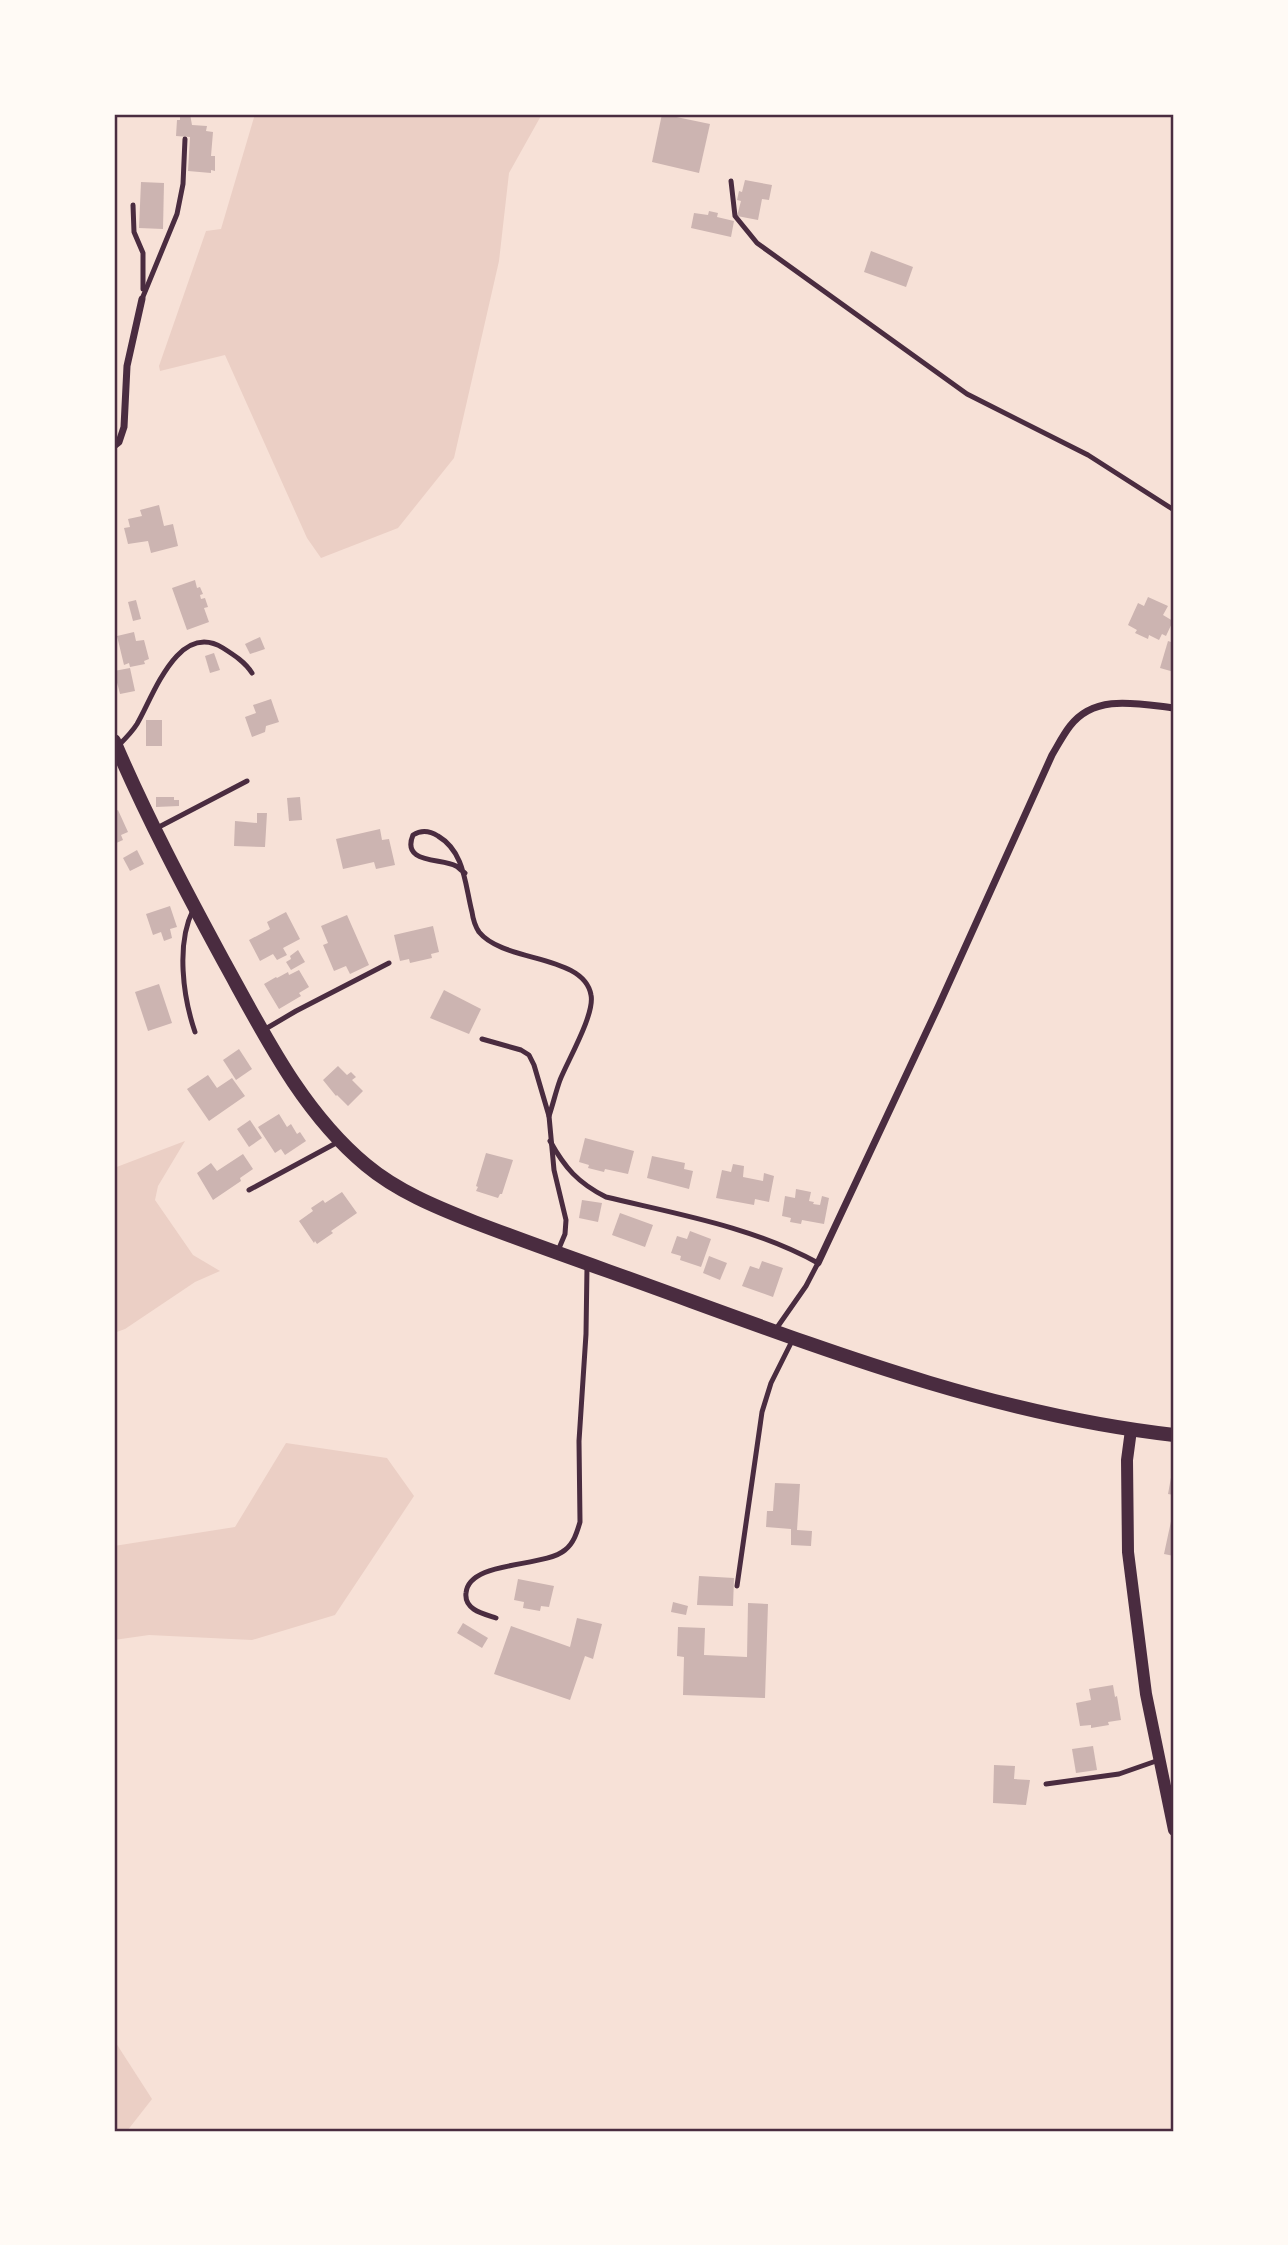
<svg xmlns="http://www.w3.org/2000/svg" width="1288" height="2245" font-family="Mulish,sans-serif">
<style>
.green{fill:#ebcfc5}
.building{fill:#ccb4b1}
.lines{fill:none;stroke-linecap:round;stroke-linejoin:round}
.service{stroke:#4a2c40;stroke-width:5}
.minor{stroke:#4a2c40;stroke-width:7}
.tertiary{stroke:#4a2c40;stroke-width:12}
.secondary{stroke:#4a2c40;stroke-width:14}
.neatline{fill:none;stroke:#4a2c40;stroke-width:2.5}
</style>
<rect width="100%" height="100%" fill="#f7e1d7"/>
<!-- green -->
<g class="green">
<polygon points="255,114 542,114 509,173 499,261 454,458 398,528 321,558 307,538 225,355 160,371 159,366 206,231 221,229"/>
<polygon points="185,1141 158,1186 155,1200 193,1255 220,1271 195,1282 125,1329 114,1333 114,1168"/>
<polygon points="286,1443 387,1458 414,1496 335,1615 252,1640 149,1635 114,1640 114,1546 235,1527"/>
<polygon points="114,2040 152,2099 127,2131 114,2131"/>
</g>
<!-- building -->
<g class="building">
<polygon points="180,114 190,114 192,125 207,126 206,131 213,132 211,156 215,156 215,171 211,170 211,173 188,171 190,137 176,136 177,120 180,120"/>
<polygon points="662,114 710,124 699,173 652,162"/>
<polygon points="745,180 772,185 769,200 762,199 758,220 737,216 741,201 737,200 739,191 742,192"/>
<polygon points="141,182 164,183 163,229 139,228"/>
<polygon points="709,211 718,213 717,217 734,221 731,237 691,228 694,213 708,215"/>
<polygon points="871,251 913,267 906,287 864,272"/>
<polygon points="159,505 164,526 173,524 178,546 151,553 148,541 128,544 124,528 130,527 128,519 142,516 140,510"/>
<polygon points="195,580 197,588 200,587 203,594 200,595 201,599 205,598 208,607 204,608 209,622 187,630 172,588"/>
<polygon points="1148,597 1168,606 1163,615 1173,621 1166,636 1162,634 1159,640 1149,635 1148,639 1135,633 1137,630 1128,625 1138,603 1144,606"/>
<polygon points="136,600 141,619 133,621 128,602"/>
<polygon points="134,632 136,641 144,640 149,659 144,661 145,664 130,667 129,663 124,665 117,636"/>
<polygon points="260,637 265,649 250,654 245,644"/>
<polygon points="1168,641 1174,643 1174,672 1160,668"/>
<polygon points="214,653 220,670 210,673 205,656"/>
<polygon points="130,668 135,691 120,694 114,671"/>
<polygon points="271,699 279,722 266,726 265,732 252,737 245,717 256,713 253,705"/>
<rect x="146" y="720" width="16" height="26"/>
<polygon points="156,797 174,797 174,800 179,800 179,806 156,807"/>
<polygon points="300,797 302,820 289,821 287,798"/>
<polygon points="118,810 128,832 121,835 123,840 114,844 114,812"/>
<polygon points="257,813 267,813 265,847 234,846 235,821 257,823"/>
<polygon points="380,829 382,840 389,839 395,865 376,869 374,862 343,869 336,839"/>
<polygon points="137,850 144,864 130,871 123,858"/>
<polygon points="170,906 177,927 170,929 172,938 164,941 161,932 153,935 146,914"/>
<polygon points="286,912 300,939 283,948 287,955 277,960 273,954 260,961 249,940 270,929 267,922"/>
<polygon points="347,915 369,965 350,974 346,966 334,971 323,945 328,943 321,926"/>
<polygon points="433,926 439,952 431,954 432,958 410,963 409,959 400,961 394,935"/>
<polygon points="298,950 305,962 291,970 286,962 291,959 290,956"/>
<polygon points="299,970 309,987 299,993 301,996 279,1009 264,984 276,977 277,978 288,972 289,975"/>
<polygon points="159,984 172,1023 148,1031 135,992"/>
<polygon points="444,990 481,1009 469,1034 430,1018"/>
<polygon points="239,1049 252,1069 236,1080 223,1060"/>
<polygon points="338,1066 347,1075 351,1072 356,1077 352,1080 363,1091 348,1106 337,1095 336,1096 323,1080"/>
<polygon points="208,1075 217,1088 232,1078 245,1096 209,1121 187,1089"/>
<polygon points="279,1114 287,1127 291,1124 297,1134 300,1132 306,1141 285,1155 281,1149 275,1153 258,1127"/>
<polygon points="250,1120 262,1138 249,1147 237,1129"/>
<polygon points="585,1138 634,1151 628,1174 605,1169 604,1172 588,1168 589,1165 579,1162"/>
<polygon points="486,1153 513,1160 502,1194 500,1194 498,1198 476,1191 478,1187 476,1186"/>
<polygon points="243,1154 253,1169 240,1178 241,1181 213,1200 197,1173 211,1163 217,1171"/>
<polygon points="652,1156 685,1163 684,1169 693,1171 689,1189 647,1178"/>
<polygon points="733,1164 744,1166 743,1177 763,1181 764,1173 774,1176 769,1202 755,1199 754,1205 716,1198 722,1170 731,1172"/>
<polygon points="796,1189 811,1192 809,1201 814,1202 813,1204 820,1205 822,1196 829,1198 824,1224 802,1220 801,1224 790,1222 791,1218 782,1216 785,1196 795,1198"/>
<polygon points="342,1192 357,1213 331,1231 333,1233 317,1244 315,1241 314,1243 299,1221 313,1211 311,1208 323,1200 325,1203"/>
<polygon points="582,1200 602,1203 598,1222 579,1218"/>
<polygon points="620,1213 653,1225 645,1247 612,1235"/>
<polygon points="690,1231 711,1239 701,1267 680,1260 681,1256 671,1253 677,1236 687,1239"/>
<polygon points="709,1256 727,1263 720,1280 703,1273"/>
<polygon points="762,1261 783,1268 773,1297 742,1286 750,1266 759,1269"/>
<polygon points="1172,1472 1174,1473 1174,1495 1168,1494"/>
<polygon points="775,1483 800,1484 797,1530 812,1531 811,1546 791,1545 791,1529 766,1527 767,1511 773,1511"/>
<polygon points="1173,1512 1174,1512 1174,1556 1164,1554"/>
<polygon points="699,1576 734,1578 733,1606 697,1605"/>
<polygon points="518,1579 554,1586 549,1607 541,1606 540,1611 523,1608 524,1602 514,1600"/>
<polygon points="673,1602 688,1606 686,1615 671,1612"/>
<polygon points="748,1603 768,1604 765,1698 683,1695 684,1657 677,1656 678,1627 705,1628 704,1655 747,1657"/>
<polygon points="577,1618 602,1624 593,1659 585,1656 570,1700 494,1674 511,1626 570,1647"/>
<polygon points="463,1623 488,1638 482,1648 457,1633"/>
<polygon points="1113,1685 1115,1697 1117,1696 1121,1720 1108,1722 1109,1725 1091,1728 1091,1725 1080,1726 1076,1703 1091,1700 1089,1689"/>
<polygon points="1093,1746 1097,1770 1076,1773 1072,1749"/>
<polygon points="994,1765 1015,1766 1014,1779 1030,1780 1026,1805 993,1803"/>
</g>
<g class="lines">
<!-- service -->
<g class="service">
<polyline points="731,181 735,216 757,243 967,394 1088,455 1174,510"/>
<polyline points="133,205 134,232 143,253 143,289"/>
<polyline points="142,299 177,214 183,184 185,139"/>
<path d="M 119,745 C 125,739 132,732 137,724 C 153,697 178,620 223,648 C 234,655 245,662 252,673"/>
<polyline points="157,828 247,781"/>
<path d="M 465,873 C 462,871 459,868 456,866 C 441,858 401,864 413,835 C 421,830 430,831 438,836 C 465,852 465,885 472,912 C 473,919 475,926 479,932 C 504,963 584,954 591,995 C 595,1014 568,1060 560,1080 C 556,1091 553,1104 549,1116"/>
<path d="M 193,910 C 176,944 183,997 195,1032"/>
<polyline points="262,1031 296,1011 389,963"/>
<polyline points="482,1039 521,1050 529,1055 534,1065 549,1116 554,1170 566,1220 565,1234 557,1253"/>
<path d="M 550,1141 C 565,1168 578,1183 606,1197 C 677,1214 753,1227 818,1263 L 806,1286 L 776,1329"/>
<polyline points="249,1190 338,1142"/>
<polyline points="737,1586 762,1412 771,1383 793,1339"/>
<path d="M 496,1618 C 484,1614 464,1610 466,1593 C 469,1560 544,1568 565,1550 C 574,1543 577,1532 580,1522 L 579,1441 L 586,1334 L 587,1267"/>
<polyline points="1046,1784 1119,1774 1159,1760"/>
</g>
<!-- minor -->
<g class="minor">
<polyline points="114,446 119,442 124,427 127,366 142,299"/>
<path d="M 818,1263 L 939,1005 L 1052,755 C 1058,745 1063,735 1070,726 C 1095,693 1139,704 1174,708"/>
</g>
<!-- tertiary -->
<polyline class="tertiary" points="1131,1430 1127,1460 1128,1552 1146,1694 1174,1830"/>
<!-- secondary -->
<path class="secondary" d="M 114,741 C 146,816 184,888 223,960 C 263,1032 301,1111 366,1165 C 397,1191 436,1207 474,1222 C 518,1239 563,1255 608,1271 C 793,1337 977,1413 1174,1435"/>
</g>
<!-- border -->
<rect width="1288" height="2245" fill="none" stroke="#fffaf5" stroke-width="231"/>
<rect x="116" y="116" width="1056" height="2014" class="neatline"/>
</svg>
